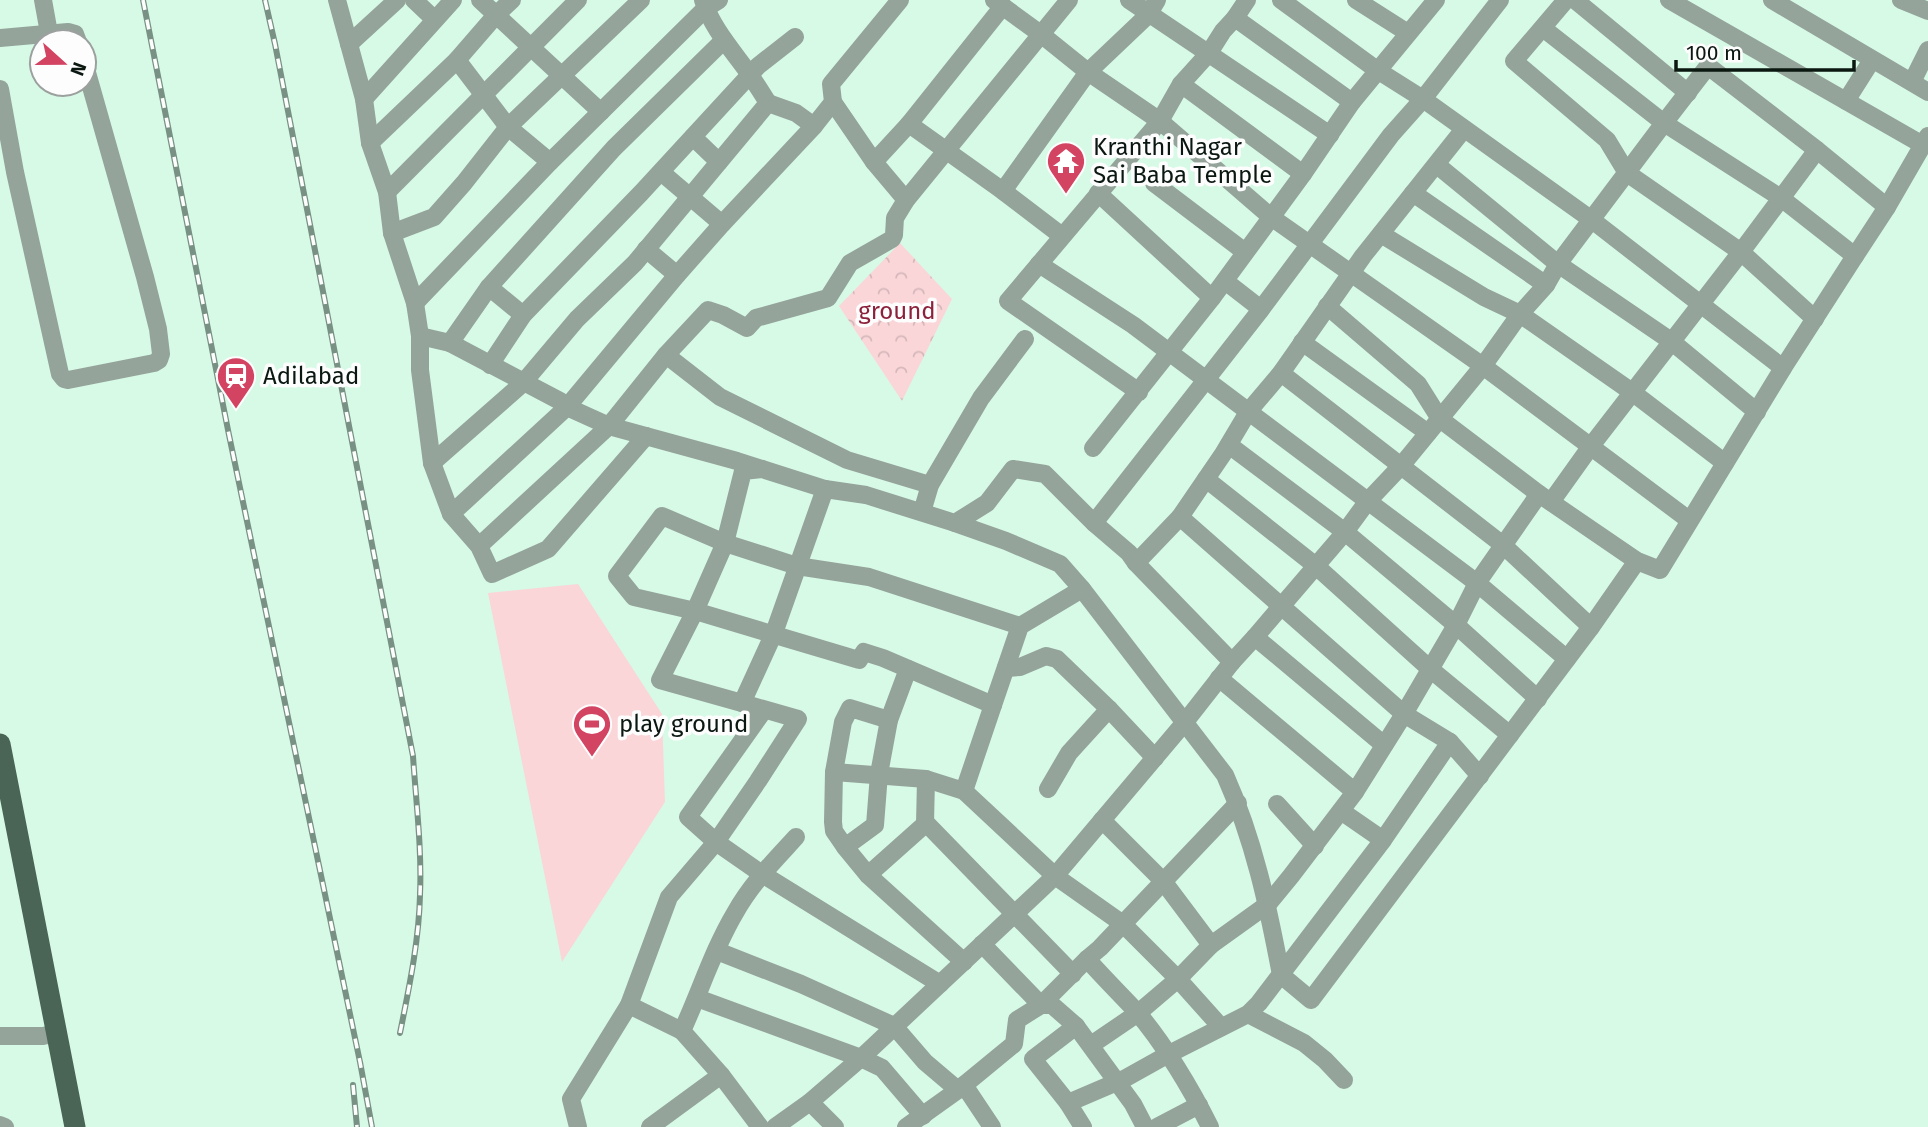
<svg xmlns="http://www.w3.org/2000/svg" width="1928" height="1127" font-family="'Fira Sans',sans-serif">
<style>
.grass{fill:#fad6d9}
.park{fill:url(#park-crowns)}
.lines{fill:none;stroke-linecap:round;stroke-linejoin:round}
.minor{stroke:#95a49b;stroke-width:18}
.major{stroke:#4a6556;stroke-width:21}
.rail-casing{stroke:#799184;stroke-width:6}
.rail{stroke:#fdfdfd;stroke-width:3.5;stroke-dasharray:10;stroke-linecap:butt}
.labels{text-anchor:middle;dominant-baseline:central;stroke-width:7;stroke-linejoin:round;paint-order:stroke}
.poi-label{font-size:24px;fill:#0b1711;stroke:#fdfdfd;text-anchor:start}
.park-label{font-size:24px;fill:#8c213b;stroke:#fdfdfd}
</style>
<defs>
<pattern id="park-crowns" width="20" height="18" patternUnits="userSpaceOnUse" patternTransform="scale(1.75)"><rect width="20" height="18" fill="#fad6d9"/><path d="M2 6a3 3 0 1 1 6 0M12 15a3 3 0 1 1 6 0" fill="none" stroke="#d5b7b9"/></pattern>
</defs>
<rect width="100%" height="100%" fill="#d7fae6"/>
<!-- grass -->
<polygon class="grass" points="578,584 662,714 665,802 562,962 488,593"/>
<!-- park -->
<polygon class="park" points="900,243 952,299 902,401 839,306"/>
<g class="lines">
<!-- minor -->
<g class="minor">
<polyline points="43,0 49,33"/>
<polyline points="337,0 364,99 370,143 387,192 392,233 415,303 420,336 420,370 432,463 451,514 479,546 492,574 548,549 646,436"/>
<polyline points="414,0 434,19"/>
<polyline points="480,0 601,112"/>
<path d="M 703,0 C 712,28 733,51 750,75 C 756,84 762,93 768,103"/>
<polyline points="994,0 1042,35 1088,72 1160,121 1271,217 1483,366 1689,520"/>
<polyline points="1129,0 1330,135"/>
<polyline points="1281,0 1377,70 1423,99 1592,220 1783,368"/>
<polyline points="1356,0 1408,33"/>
<polyline points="1566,0 1514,61 1607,140 1627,173 1741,252 1815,319"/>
<polyline points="1575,0 1688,93"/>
<polyline points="1669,0 1923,145"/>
<polyline points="1772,0 1928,92"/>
<polyline points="1901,0 1928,11"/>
<polyline points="1235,18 1352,102"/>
<polyline points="1544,29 1664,123 1781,198 1855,256"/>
<polyline points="0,38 68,32 75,34 78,42"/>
<polyline points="349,44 397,0"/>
<polyline points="457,60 508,127 550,162"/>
<polyline points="1912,82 1928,50"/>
<polyline points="1181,84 1303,174"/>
<polyline points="0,89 15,172 60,374 64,379 68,380 154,363 159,360 161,354 158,329 145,277 84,62"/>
<polyline points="364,99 453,0"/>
<polyline points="1846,101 1872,60"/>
<polyline points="833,102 874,162 906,200"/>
<polyline points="909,124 1003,191 1062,236"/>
<polyline points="693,137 719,162"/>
<polyline points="370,143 457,60 496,15 512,0"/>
<polyline points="874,162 909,124 1003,6"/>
<polyline points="1437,165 1558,264 1671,341 1757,412"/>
<polyline points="661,172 722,224"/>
<polyline points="1154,183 1245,252"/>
<polyline points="1003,191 1088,72 1148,15 1157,0"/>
<polyline points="387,192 578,0"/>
<polyline points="1098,193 1212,298"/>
<polyline points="1413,193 1546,285"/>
<polyline points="392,233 434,217 464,183 508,127 641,0"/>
<polyline points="1381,234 1484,297 1520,314 1632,392 1725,463"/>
<polyline points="646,249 677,275"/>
<polyline points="1039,264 1133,325 1477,583 1567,659"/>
<polyline points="1225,281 1261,309"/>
<polyline points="489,287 523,315"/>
<polyline points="415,303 550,162 706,8 719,0"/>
<polyline points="1327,306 1418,384 1440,419 1539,494 1637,561 1660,570 1783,368 1855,256 1887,207 1928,136"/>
<polyline points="420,336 450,343 560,401 567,407 609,426 737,461 825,489 866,495 955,523 987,503 1013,469 1045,474 1094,523 1129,553 1136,563 1232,662"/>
<polyline points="1302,342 1428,433"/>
<polyline points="450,343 489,287 614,148 724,40"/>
<polyline points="666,355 720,397 847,460 930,485"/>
<polyline points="490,365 523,315 641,193 758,66 795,37"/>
<polyline points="1281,373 1503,545 1591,627"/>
<polyline points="1139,392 1008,301 1160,121 1181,84 1209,53 1223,31 1235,18 1247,0"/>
<polyline points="1229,445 1345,532 1456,625 1538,699"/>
<polyline points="1093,448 1212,298 1303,174 1352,102 1436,0"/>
<polyline points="432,463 523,383 577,319 635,263 768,103 796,113 814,126"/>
<polyline points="762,469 743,471 725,543 695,611 660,680 742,703 774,633 825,489"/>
<polyline points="1206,479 1316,566 1429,668 1510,735"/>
<polyline points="1551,502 1591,446 1741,252 1817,150"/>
<polyline points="922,512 930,485 981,398 1025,339"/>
<polyline points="451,514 567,407 677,275 722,224 814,126 833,102 831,84 900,0"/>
<path d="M 955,523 L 1006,541 L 1060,564 L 1082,589 L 1225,775 C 1254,840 1268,906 1281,975 L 1311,1000 L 1591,627 L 1637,561"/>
<polyline points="1094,523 1259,312 1391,135 1423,99 1500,0"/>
<polyline points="479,546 609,426 666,355 708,310 723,315 747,328 756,318 828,298 850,263 892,239 894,235 895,218 906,200 1069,0"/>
<polyline points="1136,563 1180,517 1223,454 1248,412 1281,373 1363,256 1464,129"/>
<polyline points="1255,637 1384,745"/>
<polyline points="1006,668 1020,667 1046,656 1057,659 1109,709 1155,758"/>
<polyline points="1219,678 1355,792"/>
<polyline points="993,705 1020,626 1082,589"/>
<polyline points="764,710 688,817 716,842 762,874 940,984"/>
<polyline points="1450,742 1480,776"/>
<polyline points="834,772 843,722 850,708 889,720"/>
<polyline points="1048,789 1069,753 1109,709"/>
<polyline points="964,791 993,705 883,658 864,652 859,660 695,611 634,597 617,576 662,516 725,543 797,566 869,577 1020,626"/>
<polyline points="1277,804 1315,846"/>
<polyline points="1341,811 1383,840"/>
<polyline points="1102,820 1163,881 1211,945"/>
<polyline points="925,824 926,779"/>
<polyline points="845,847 875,825 879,774 889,720 908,669"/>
<polyline points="868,875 923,826 928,825 1073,974"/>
<polyline points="982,944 1041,1005 1052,1005 1076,1026 1133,1104 1145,1127"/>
<polyline points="717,951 801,984 894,1026 925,1062 958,1090"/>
<path d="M 1087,959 C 1103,977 1120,994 1136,1011 C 1163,1042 1192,1090 1210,1127"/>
<polyline points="964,962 868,875 845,847 834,831 833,822 834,772 926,779 964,791 1055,876 1123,924 1178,979 1221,1027"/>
<polyline points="697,998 861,1058 882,1068 923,1116"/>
<polyline points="629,1005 682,1031"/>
<polyline points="1248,1014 1304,1043 1325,1060 1344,1080"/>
<polyline points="0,1036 43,1036 57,1033"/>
<polyline points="1091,1045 1138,1013 1178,979 1211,945 1268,904 1291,876 1355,792 1404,714 1456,625 1477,583 1539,494"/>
<polyline points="964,1085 992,1127"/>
<polyline points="810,1102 835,1127"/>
<polyline points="1068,1103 1033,1059 1076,1026"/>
<polyline points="0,1125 5,1127"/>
<polyline points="578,1127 571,1099 629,1005 669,897 716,842 758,781 798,719 742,703"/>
<polyline points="650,1127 721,1075"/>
<path d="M 760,1127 L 721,1075 L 682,1031 C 700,992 713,950 735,913 C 751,884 774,861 796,837"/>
<polyline points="775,1127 810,1102 861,1058 1055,876 1185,722 1232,662 1255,637 1345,532 1367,502 1401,466 1483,366 1520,314 1546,285 1558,264 1664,123 1708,66 1817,150 1887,207"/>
<polyline points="906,1127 958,1090 1014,1044 1017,1020 1041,1005 1087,959 1100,948 1238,803"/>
<polyline points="1083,1127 1068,1103 1124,1079 1167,1055 1248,1014 1259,1003 1383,840 1450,742 1404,714 1180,517"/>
<polyline points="1157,1127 1199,1105"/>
</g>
<!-- major -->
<polyline class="major" points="0,744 75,1127"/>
<!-- rail casing -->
<g class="rail-casing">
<g id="rail">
<polyline points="143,0 229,435 360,1062 372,1127"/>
<path d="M 265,0 L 275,44 L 413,756 C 416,802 422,849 420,895 C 419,941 409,988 400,1033"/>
<polyline points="353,1085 357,1127"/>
</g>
</g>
<!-- rail -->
<use href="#rail" class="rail"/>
</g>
<!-- icons -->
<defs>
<g id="temple-pin" transform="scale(2.0125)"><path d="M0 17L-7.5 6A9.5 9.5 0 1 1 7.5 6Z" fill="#d34362" stroke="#fdfdfd"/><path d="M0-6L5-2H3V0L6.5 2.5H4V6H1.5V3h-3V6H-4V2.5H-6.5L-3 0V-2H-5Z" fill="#fff"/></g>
<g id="station-pin" transform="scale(2.0125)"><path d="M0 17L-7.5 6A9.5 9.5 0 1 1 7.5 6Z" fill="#d34362" stroke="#fdfdfd"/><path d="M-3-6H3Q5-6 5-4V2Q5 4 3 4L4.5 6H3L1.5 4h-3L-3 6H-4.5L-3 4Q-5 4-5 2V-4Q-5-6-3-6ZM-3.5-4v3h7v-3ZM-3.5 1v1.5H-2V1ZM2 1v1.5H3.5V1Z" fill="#fff"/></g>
<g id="stadium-pin" transform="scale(2.0125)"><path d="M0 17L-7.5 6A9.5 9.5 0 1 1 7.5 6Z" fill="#d34362" stroke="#fdfdfd"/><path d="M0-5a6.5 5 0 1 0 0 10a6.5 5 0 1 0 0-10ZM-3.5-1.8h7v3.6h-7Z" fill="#fff"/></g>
</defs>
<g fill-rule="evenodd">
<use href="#temple-pin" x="1066" y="161"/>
<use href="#station-pin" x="236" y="376"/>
<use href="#stadium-pin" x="592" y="724"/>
</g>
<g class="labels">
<!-- poi labels -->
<g class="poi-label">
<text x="1093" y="147">Kranthi Nagar<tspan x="1093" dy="28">Sai Baba Temple</tspan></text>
<text x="263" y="376">Adilabad</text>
<text x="619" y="724">play ground</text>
</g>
<!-- park labels -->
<g class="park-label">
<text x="897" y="311">ground</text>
</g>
</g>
<!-- north arrow -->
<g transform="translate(63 63) rotate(111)"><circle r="33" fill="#fdfdfd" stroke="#9ca19f" stroke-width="2"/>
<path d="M0-5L12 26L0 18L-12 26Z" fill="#d34362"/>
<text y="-10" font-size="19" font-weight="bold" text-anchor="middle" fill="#0b1711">N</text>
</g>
<!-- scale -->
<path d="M1676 60v10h178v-10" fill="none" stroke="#0b1711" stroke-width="3.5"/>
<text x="1686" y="60" font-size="21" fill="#0b1711" stroke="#fdfdfd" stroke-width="5" paint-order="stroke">100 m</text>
</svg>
